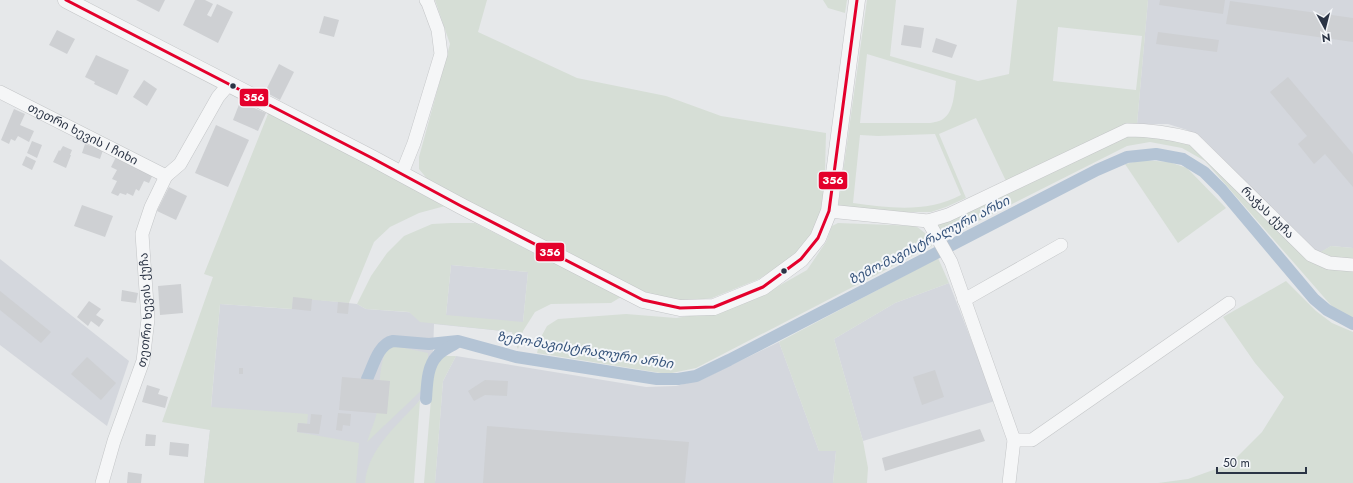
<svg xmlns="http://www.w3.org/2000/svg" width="1353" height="483" font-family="Jost,'Noto Sans Georgian',sans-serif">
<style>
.built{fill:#d4d7dd}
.green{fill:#d6ded6;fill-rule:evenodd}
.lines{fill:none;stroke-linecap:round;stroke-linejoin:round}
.canal{stroke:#b4c4d5;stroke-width:12}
.building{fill:#ced0d3}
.minor-casing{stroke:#c4c6c8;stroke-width:14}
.tertiary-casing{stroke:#c4c6c8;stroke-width:17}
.minor{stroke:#f5f6f7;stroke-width:13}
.tertiary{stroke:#f5f6f7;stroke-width:16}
.bus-1-casing{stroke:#f4f6f9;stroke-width:6}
.bus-1{stroke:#e4002b;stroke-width:3}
.bus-dot{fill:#2b3445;stroke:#f4f6f9;stroke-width:1.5}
.labels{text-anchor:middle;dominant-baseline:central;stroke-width:4;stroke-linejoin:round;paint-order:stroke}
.street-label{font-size:12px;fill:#2b3445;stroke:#f4f6f9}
.water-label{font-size:13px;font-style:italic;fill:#34527a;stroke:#f4f6f9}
.line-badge{stroke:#f4f6f9;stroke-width:1.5}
.badge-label{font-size:11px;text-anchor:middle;font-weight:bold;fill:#fff}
</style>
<rect width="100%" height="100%" fill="#e6e8ea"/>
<!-- built -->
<g class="built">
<polygon points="1148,0 1353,0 1353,248 1331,246 1318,254 1203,139 1187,130 1168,124 1137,124"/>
<polygon points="0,259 129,361 107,426 0,345"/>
<polygon points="451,265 528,272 523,322 518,349 512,332 434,324 433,351 424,368 420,400 374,459 368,483 204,483 210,430 211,408 220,304 291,309 293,297 357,304 366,309 446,315"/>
<polygon points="949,283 995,401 863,441 834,339 895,303"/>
<polygon points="779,342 819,451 836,451 833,483 435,483 443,381 456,356 646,387 676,386 703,379"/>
</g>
<!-- green -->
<g class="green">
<polygon points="435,0 487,0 478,32 577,78 666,96 721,116 826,133 824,210 811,237 796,255 759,279 712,298 678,302 648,295 428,180 419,169 419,157 450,44"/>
<polygon points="823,0 847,0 845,13 828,8"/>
<path d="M 867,0 L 896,0 L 890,56 L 978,81 L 1009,74 L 1017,0 L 1148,0 L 1137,124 L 1006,181 L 976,118 L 939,134 L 966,198 L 946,207 L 931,212 L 893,212 L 838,208 ZM 1058,27 L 1142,36 L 1136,90 L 1053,81 ZM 867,54 L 956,81 C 954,93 954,112 943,119 C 939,122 934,122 930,123 L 860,123 ZM 935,134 L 961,195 C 927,213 890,208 853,203 L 860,135 L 878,136 Z"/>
<polygon points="270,109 445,206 419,213 390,227 374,242 349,303 293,298 292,309 220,304 211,407 308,414 307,424 298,423 297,432 359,443 356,483 204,483 210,430 162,422 213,277 204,274"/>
<polygon points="1128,135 1157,135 1194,146 1308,259 1331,246 1353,248 1353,320 1336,311 1205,161 1182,148 1150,142 1127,146 945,238 938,226 940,220"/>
<polygon points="1143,160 1169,162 1187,168 1226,208 1178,243 1125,164"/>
<path d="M 451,223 L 475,223 L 621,297 L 611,303 L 551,304 L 535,312 L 523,331 L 518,349 L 512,332 L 420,322 L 409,312 L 366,309 L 357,304 L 371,276 L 387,253 L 404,236 L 432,224 ZM 451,265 L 528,272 L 523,322 L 446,315 Z"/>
<polygon points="838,223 916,226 925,233 932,246 696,368 667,374 537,353 541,337 547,326 558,319 626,314 676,318 715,312 756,299 807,270 826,242 832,226"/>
<polygon points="938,258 949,283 895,303 834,339 863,441 868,468 867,483 833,483 836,451 819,451 779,342"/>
<polygon points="1286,281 1316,311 1332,323 1353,332 1353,483 1158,483 1188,479 1230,464 1262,432 1284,397 1255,363 1223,317"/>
<path d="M 395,346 L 428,353 L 428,360 L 424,368 L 423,389 L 367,442 C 370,432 375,422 377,412 C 380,394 378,362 388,348 Z"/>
<polygon points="445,356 456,356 443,381 435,483 424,483 432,387 435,365"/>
<path d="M 420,400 L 414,483 L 365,483 C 368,448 398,425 420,400 Z"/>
</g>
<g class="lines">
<!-- canal -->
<g class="canal">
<path d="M 367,379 C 373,367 378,344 393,341 L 429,344 L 458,341 L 516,357 L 657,379 L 678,379 L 696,376 L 729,360 L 1097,170 L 1127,157 L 1156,154 L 1183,159 L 1204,172 L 1222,190 L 1314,299 L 1327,310 L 1353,324"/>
<path d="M 426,399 C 427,385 427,366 437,356 C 442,350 450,347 456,343"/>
</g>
</g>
<!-- building -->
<g class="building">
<polygon points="136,0 165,0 159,12"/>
<polygon points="195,0 205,0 213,4 207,15 211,17 217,4 233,12 218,43 183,25"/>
<polygon points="1160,0 1225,0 1223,14 1159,5"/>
<polygon points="1230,1 1353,18 1353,42 1226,24"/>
<polygon points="324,16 339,20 334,37 319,33"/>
<polygon points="904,25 924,28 921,48 901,45"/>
<polygon points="57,30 75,39 67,54 49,45"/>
<polygon points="1158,32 1219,40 1217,52 1156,44"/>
<polygon points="936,38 957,45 952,58 932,52"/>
<polygon points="96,55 129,70 117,95 94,84 95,82 85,77"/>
<polygon points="279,64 294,72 280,100 265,92"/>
<polygon points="1288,77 1353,154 1353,187 1325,154 1314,164 1298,144 1307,136 1270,92"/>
<polygon points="144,80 157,89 147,106 133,97"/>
<polygon points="240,102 266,113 258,131 233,120"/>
<polygon points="14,109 25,114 20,125 34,131 29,142 18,136 15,141 11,139 9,144 1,140"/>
<polygon points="216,125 249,140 228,187 195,173"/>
<polygon points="32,141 42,145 37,158 27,153"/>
<polygon points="85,144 103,150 100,159 82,153"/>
<polygon points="63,146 72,150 70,155 71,155 66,168 53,162 59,150 60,151"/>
<polygon points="117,155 153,174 149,183 144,181 139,191 136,189 133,196 127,193 126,195 120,193 118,196 111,193 117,181 112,179 117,170 111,167"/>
<polygon points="26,156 36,161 32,170 22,165"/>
<polygon points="169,187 187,196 176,220 157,211"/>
<polygon points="82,205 113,216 105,237 74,226"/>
<polygon points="181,284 183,313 160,315 158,286"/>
<polygon points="122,290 138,293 136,303 121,301"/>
<polygon points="0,291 51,332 41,343 0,310"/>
<polygon points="293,297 312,299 311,311 292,309"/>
<polygon points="89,301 101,309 96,315 104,320 99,327 91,321 88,326 77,317"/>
<polygon points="338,302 349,303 348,314 337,313"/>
<polygon points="87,357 116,383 101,400 71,374"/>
<rect x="239" y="368" width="4" height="6"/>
<polygon points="935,370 944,397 922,405 913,377"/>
<polygon points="342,377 390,381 387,414 339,410"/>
<polygon points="485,380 508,381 507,396 485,395 474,401 468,391"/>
<polygon points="147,385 160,389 158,394 168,397 165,408 142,402"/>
<polygon points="338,413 351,414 350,426 343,425 342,431 336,430"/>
<polygon points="311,414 322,415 319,434 297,432 298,423 310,424"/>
<polygon points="487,426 689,442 685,483 483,483"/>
<polygon points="980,429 985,441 885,471 882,458"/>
<polygon points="146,434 156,435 155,446 145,446"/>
<polygon points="170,442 189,444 188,457 169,455"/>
<polygon points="128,472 142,474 141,483 127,483"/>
</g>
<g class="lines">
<!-- minor casing -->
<g class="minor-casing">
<g id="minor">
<path id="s1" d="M 0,92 L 166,176"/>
<polyline points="402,173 414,143 441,54 438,30 428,3 426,0"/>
<path id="s2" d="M 829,211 L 928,221 L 948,215 L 1127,130 C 1150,130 1171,133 1193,139 L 1311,255 L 1329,263 L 1353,265"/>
<polyline points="928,221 951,262 1014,440 1009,483"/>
<polyline points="964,300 1061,245"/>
<polyline points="1014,440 1032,440 1229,303"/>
<path id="s3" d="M 102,483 L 114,441 L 143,361 L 148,319 L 142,234 L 151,207 L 166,176 L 180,164 L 218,97 L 229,84"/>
</g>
</g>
<!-- tertiary casing -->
<g class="tertiary-casing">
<polyline id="tertiary" points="66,0 372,158 461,206 643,300 680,308 714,307 763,287 801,259 818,238 829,211 857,0"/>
</g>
<!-- minor -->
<use href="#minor" class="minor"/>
<!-- tertiary -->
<use href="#tertiary" class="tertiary"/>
<!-- bus-1 casing -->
<g class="bus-1-casing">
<polyline id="bus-1" points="66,0 372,158 461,206 643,300 680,308 714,307 763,287 801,259 818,238 829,211 857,0"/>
</g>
<!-- bus-1 -->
<use href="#bus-1" class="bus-1"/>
</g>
<!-- markers -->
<g class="bus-dot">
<circle cx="233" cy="86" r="3.5"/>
<circle cx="784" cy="271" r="3.5"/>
</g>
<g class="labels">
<!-- street labels -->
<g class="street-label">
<text stroke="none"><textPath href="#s1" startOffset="93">თეთრი ხევის I ჩიხი</textPath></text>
<text stroke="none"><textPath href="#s2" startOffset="490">რაჭას ქუჩა</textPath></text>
<text stroke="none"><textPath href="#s3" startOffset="180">თეთრი ხევის ქუჩა</textPath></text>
</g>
<!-- water labels -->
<g class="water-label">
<text transform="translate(929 240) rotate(-27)">ზემო-მაგისტრალური არხი</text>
<text transform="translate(585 350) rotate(9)">ზემო-მაგისტრალური არხი</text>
</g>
</g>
<g class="line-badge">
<rect x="239" y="88" width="30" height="19" rx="4" fill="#e4002b"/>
<rect x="818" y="171" width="30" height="19" rx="4" fill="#e4002b"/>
<rect x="535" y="242" width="30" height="20" rx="4" fill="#e4002b"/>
</g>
<g class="badge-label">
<text x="254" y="101">356</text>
<text x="833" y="184">356</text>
<text x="550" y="256">356</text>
</g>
<!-- north arrow -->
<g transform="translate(1325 28) rotate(173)" stroke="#f4f6f9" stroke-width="3" paint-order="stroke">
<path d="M0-3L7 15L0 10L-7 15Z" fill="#2b3445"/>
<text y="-6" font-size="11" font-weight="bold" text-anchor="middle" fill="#2b3445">N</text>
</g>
<!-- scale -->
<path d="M1217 467v6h89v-6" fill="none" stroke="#2b3445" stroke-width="2"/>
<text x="1223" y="467" font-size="12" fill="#2b3445" stroke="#f4f6f9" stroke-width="3" paint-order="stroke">50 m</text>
</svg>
